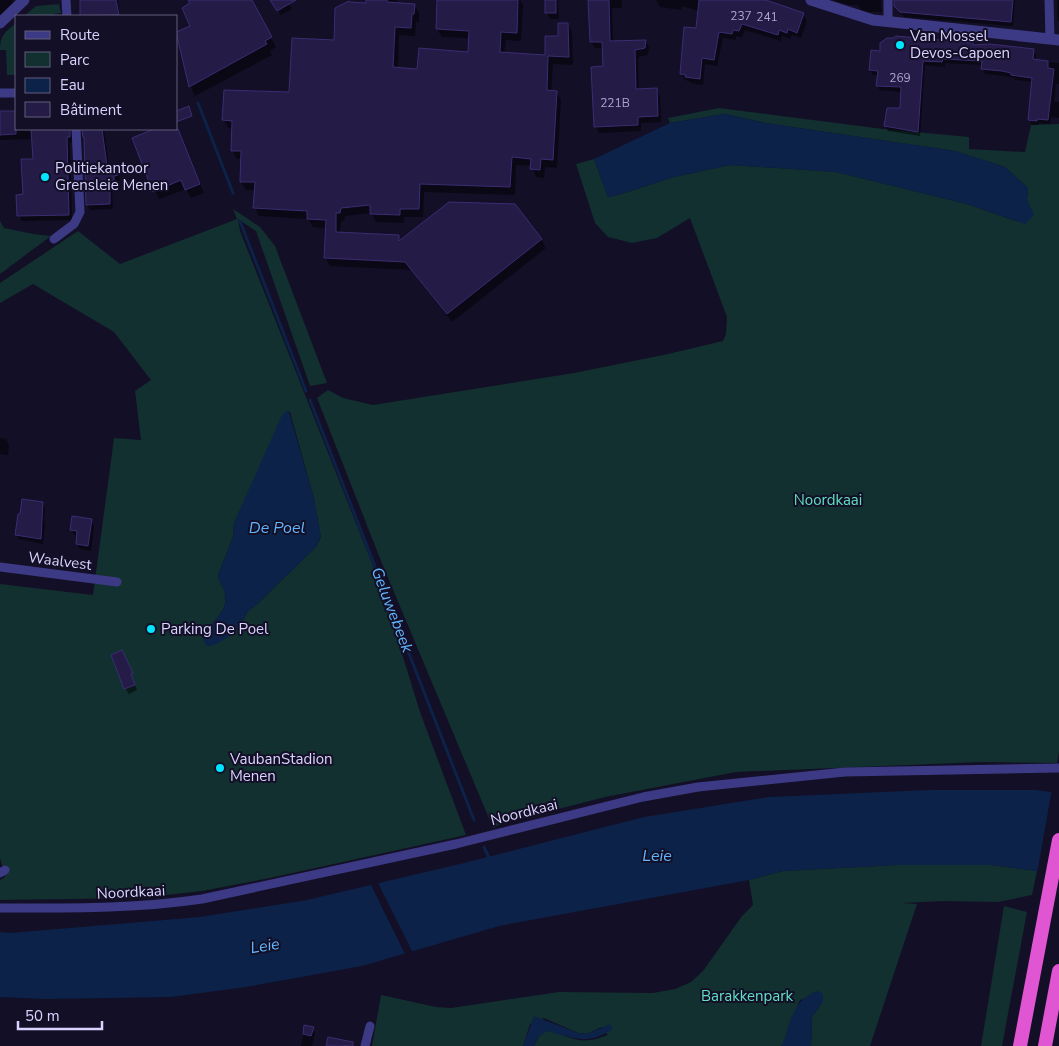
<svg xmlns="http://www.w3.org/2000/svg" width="1059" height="1046" font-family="'Nunito Sans',sans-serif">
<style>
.green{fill:#12302f;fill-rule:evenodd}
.water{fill:#0c2248}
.pier{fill:#130f26}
.shadow{fill:#0007}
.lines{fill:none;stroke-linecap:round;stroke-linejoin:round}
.stream{stroke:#0c2248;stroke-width:3}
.building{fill:#241b47;stroke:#3b2d73}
.minor{stroke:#3d3a85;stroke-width:9}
.tertiary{stroke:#3d3a85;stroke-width:11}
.trunk{stroke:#e055d1;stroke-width:14}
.poi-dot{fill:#00e5ff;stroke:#130f26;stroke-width:2}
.labels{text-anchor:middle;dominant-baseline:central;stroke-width:4;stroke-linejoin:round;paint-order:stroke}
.number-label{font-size:12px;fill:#aca6d1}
.poi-label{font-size:15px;fill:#d9d4ff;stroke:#130f26;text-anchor:start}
.park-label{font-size:15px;fill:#5fe0c0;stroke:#130f26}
.street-label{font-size:15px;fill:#d9d4ff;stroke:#130f26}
.water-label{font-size:16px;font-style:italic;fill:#62b6ff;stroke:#130f26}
</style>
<rect width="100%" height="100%" fill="#130f26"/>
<!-- green -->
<g class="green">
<polygon points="59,4 61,13 54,14 54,16 24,16 36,6"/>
<path d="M 16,23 L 16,75 L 7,75 L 6,50 L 0,50 C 0,34 6,32 16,23 Z"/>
<polygon points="719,108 883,129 969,137 969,149 1025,152 1031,125 1059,124 1059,751 1057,763 981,762 736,772 605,797 500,824 493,828 381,561 317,398 328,390 343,398 373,405 574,373 668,354 723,341 726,334 727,317 690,218 657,238 632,243 608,237 595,223 576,164 594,159 608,197 621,194 674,177 730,165 836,172 967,204 1019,222 1030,208 1027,200 1028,188 1005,167 955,151 765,123 725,114 670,123 668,118"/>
<path d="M 233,209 L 260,227 L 275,246 L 327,383 L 310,386 L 256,231 L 238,219 L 240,231 L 381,586 L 420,712 L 466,835 L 270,878 L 202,891 L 139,898 L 0,900 L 0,880 L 5,877 L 0,858 L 0,584 L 93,595 L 114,438 L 141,440 L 135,391 L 151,380 L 114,332 L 33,284 L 0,303 L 0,283 L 78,231 L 120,264 L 237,219 ZM 287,411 L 290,412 L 313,495 L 321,537 L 316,547 L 255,606 C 245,612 246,616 240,625 C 233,637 214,634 202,635 C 211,624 229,610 225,594 C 224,587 219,582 218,575 L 233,537 L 234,523 Z"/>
<polygon points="0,221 4,228 33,234 51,236 0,274"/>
<path d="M 896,865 L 991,865 L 1037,871 L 1032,895 L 998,902 L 943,901 L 902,903 L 917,904 L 870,1046 L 811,1046 L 812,1017 L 823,1001 L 823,994 L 800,1000 L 788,1028 L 785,1041 L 781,1046 L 534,1046 L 539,1036 L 547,1030 C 575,1038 579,1046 608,1035 L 601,1027 L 587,1034 L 578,1033 L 544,1018 L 530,1024 L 523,1046 L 372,1046 L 381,995 L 436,1007 L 451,1008 L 559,992 L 653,993 L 675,989 L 691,982 L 703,971 L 742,916 L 753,905 L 749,880 L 783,871 Z"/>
<polygon points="1004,906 1027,912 1002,1046 981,1046"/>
</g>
<!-- water -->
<g class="water">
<polygon points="725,114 765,123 955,151 1005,167 1028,188 1027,200 1034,215 1025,224 967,204 836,172 730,165 674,177 621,194 608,197 594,159 670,123"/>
<path d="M 287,411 L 289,412 L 313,495 L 321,536 L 316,547 L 255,606 C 245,612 246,616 240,625 C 234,634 217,647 206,646 L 202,635 C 211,624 229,610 225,594 C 223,587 219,582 218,575 L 233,537 L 234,523 L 282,415 Z"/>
<polygon points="929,790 1036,790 1059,793 1059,874 991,865 896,865 783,871 749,880 499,926 362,966 246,987 171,997 46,999 0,997 0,932 10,933 200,917 307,900 464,863 644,817 769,797"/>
<path d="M 818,991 L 823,994 L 823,1001 L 812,1017 L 811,1046 L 781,1046 C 785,1040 786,1034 788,1027 C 794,1010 799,997 818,991 Z"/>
<path d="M 534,1016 L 578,1033 L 587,1034 L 610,1024 L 613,1029 C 586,1046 575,1038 547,1031 L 538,1037 L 534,1046 L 523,1046 Z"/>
</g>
<!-- pier -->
<g class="pier">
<polygon points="1052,789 1059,790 1059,876 1037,874"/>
<polygon points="377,881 413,953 406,956 370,883"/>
</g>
<!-- shadow -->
<g class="shadow">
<polygon points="0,0 13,0 13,5 0,18"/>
<polygon points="81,0 118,0 120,16 81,16"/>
<polygon points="189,0 250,0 276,47 270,51 272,55 195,96 190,86 192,4"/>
<polygon points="272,0 287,0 292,9 281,15"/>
<polygon points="367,0 397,0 397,4 414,5 419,13 419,22 416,22 415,36 399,35 398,69 418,70 469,53 470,38 442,37 437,29 438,0 520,0 523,5 521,41 506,40 504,54 546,56 567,24 572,32 573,65 553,64 551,92 556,92 561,100 557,168 545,167 544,178 536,177 532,166 516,165 515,195 424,192 423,217 404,217 404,223 376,222 371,213 345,216 344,221 341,221 340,233 398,236 401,241 541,239 546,248 452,322 411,270 330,266 325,257 327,228 313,227 308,219 259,216 255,208 255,190 246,190 241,182 242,159 237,159 232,150 233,129 228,128 224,120 290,94 367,4"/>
<polygon points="546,0 558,0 559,19 550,19 547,13"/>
<polygon points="589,0 622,0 622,8 612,8 613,42 646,41 649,47 648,55 638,57 639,91 656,90 660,96 661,122 641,123 641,131 599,133 596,126 604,68 604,48 595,48 591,42"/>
<polygon points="656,0 762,0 803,14 807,21 801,38 792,35 790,39 782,36 781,41 745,30 742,37 736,36 736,40 723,38 717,66 705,64 703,85 691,83 689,81 685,80 681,74 697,30 699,11 682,6 681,10 660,7"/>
<polygon points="833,0 881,0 882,12 868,12 861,10 858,5 849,5"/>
<polygon points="895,0 1015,0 1013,26 904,17 896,6"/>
<polygon points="1057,0 1059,0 1059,22 1057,19"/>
<polygon points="973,44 974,47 1033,50 1036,55 1036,61 1059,63 1059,84 1056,83 1054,102 1059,102 1059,118 1051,117 1050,124 1039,123 1039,125 1032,125 1029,120 1033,82 1015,80 1014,78 1005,76 985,74 983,69 983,65 945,63 945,67 925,65 920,136 888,131 886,126 901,110 902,92 880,90 877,85 879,75 873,75 870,70 881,52"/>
<polygon points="0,111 16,111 16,129 76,129 72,142 70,142 72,220 22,221 19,216 34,160 33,139 0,140"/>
<polygon points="176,125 204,193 191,198 186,189 159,199 133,139 158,129 176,129"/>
<polygon points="82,129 104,129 109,167 116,166 119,172 120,180 117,181 117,186 112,186 113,209 90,210 87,204 85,139"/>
<polygon points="0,438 6,439 9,445 8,455 0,454"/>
<polygon points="43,503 45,508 44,519 45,523 43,544 19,539 16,534"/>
<polygon points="91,520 94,526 91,551 80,549 77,544 78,535 74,535 71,529"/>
<polygon points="124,656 137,690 129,694 125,688"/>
<polygon points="305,1027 312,1028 315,1033 312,1046 301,1046"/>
</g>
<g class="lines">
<!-- stream -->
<g class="stream">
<polyline points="198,103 233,193"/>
<polyline points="240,221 306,391"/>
<polyline points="310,400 474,820"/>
<polyline points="484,847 490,860"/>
</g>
</g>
<!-- building -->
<g class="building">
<polygon points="80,0 116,0 119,15 80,16"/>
<polygon points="188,0 252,0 272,37 265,41 267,44 189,87 176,32 190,26 182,8 190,3"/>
<polygon points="270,0 296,0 277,11"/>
<polygon points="366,0 387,0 387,2 415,4 414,14 412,14 411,28 395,27 393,67 417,69 419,48 468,52 469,31 436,29 437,0 518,0 517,33 501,32 500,52 545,55 545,36 558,36 558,23 568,23 569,57 548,56 547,90 557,91 553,160 541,159 540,170 530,169 531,159 512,157 510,187 420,184 419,209 400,209 400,215 370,214 370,205 341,208 340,213 336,213 336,232 399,235 399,241 449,202 515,204 542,239 447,314 405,262 324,258 326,220 307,219 307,211 253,208 255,182 240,182 241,151 231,151 232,121 222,120 224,90 289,92 292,38 334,40 335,8 349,1 350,2 366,3"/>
<rect x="545" y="0" width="11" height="13"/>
<polygon points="588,0 609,0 610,41 646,40 645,48 635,50 636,89 657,88 658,116 638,117 638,125 594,127 591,67 603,66 602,42 590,42"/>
<polygon points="699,0 766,0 804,13 797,33 788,29 787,33 779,30 778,35 742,24 739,31 733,30 732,34 719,32 714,60 702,58 700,79 685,77 686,75 680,74 684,27 696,28"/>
<polygon points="894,0 1013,0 1011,22 900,12 894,6"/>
<polygon points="896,36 973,43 973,45 990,44 1034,49 1033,59 1048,61 1048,68 1054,69 1048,120 1037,119 1037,121 1028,120 1032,78 1011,75 1011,73 1002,71 981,69 982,61 943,59 942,62 923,61 918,132 884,126 887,108 900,108 901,87 876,86 878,71 869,70 871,50 880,51 880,43 887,38 893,38"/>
<polygon points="189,106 192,116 176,122 176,111"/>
<polygon points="0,111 16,111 16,134 0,135"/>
<polygon points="31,129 70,129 70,137 67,137 69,215 17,216 16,195 23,194 21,159 33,159"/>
<polygon points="82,129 102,129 107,166 117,165 118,175 114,176 114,181 110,181 110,204 86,205 84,137 83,137"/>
<polygon points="154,129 178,129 200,184 185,190 181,180 153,192 132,138"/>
<polygon points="22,499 43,502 41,539 15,535 18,514 20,514"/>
<polygon points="72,516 92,519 88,546 76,544 77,531 70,530"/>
<polygon points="122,650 133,673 131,674 135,685 124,689 111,655"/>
<polygon points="304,1025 314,1027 311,1036 303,1034"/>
<polygon points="328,1037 353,1042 353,1046 326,1046"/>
</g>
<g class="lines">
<!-- minor -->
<g class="minor">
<polyline points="66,0 67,16"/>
<polyline points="1049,0 1050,39"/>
<polyline points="888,22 888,0"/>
<polyline points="0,93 16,93"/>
<polyline points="54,239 74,224 80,212 76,129"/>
<polyline points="0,567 117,582"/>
<polyline points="0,873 5,870"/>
<path d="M 0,908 C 68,908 135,909 202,899 L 456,844 L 643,797 L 698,787 L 845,772 L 1059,768"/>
<polyline points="365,1046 370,1026"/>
</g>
<!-- tertiary -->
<g class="tertiary">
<polyline points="811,0 873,20 1059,40"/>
<polyline points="0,23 24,0"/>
</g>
<!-- trunk -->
<g class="trunk">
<polyline points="1020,1046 1059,840"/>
<polyline points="1045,1046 1059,971"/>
</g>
</g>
<!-- markers -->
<g class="poi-dot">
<circle cx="900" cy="45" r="5"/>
<circle cx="45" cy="177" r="5"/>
<circle cx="151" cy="629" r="5"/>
<circle cx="220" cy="768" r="5"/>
</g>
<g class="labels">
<!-- number labels -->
<g class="number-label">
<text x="741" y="16">237</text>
<text x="767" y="17">241</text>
<text x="900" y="78">269</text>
<text x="615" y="103">221B</text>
</g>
<!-- poi labels -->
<g class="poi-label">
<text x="910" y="36">Van Mossel<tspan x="910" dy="17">Devos-Capoen</tspan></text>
<text x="55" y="168">Politiekantoor<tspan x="55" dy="17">Grensleie Menen</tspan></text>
<text x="161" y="629">Parking De Poel</text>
<text x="230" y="759">VaubanStadion<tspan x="230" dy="17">Menen</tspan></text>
</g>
<!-- park labels -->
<g class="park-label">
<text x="828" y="500">Noordkaai</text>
<text x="747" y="996">Barakkenpark</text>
</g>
<!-- street labels -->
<g class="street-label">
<text transform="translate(60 561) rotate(7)">Waalvest</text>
<text transform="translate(524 812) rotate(-14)">Noordkaai</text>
<text transform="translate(131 892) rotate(-3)">Noordkaai</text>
</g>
<!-- water labels -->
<g class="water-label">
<text x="277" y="528">De Poel</text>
<text transform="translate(392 610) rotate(69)">Geluwebeek</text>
<text x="657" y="856">Leie</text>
<text transform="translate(265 946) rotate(-9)">Leie</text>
</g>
</g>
<!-- legend -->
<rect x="15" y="15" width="162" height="115" fill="#130f26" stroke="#625e7d"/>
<rect x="25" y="31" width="25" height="8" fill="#3d3a85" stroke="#625e7d"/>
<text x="60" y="40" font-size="15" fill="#d9d4ff">Route</text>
<rect x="25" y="52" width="25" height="15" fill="#12302f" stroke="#625e7d"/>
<text x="60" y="65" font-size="15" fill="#d9d4ff">Parc</text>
<rect x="25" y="78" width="25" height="15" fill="#0c2248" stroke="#625e7d"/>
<text x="60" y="90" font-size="15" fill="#d9d4ff">Eau</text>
<rect x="25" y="102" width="25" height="15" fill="#241b47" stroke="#625e7d"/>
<text x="60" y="115" font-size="15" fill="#d9d4ff">Bâtiment</text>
<!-- scale -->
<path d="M18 1021v8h84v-8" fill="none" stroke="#d9d4ff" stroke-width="2.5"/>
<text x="25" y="1021" font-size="15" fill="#d9d4ff" stroke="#130f26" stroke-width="4" paint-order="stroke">50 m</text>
</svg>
